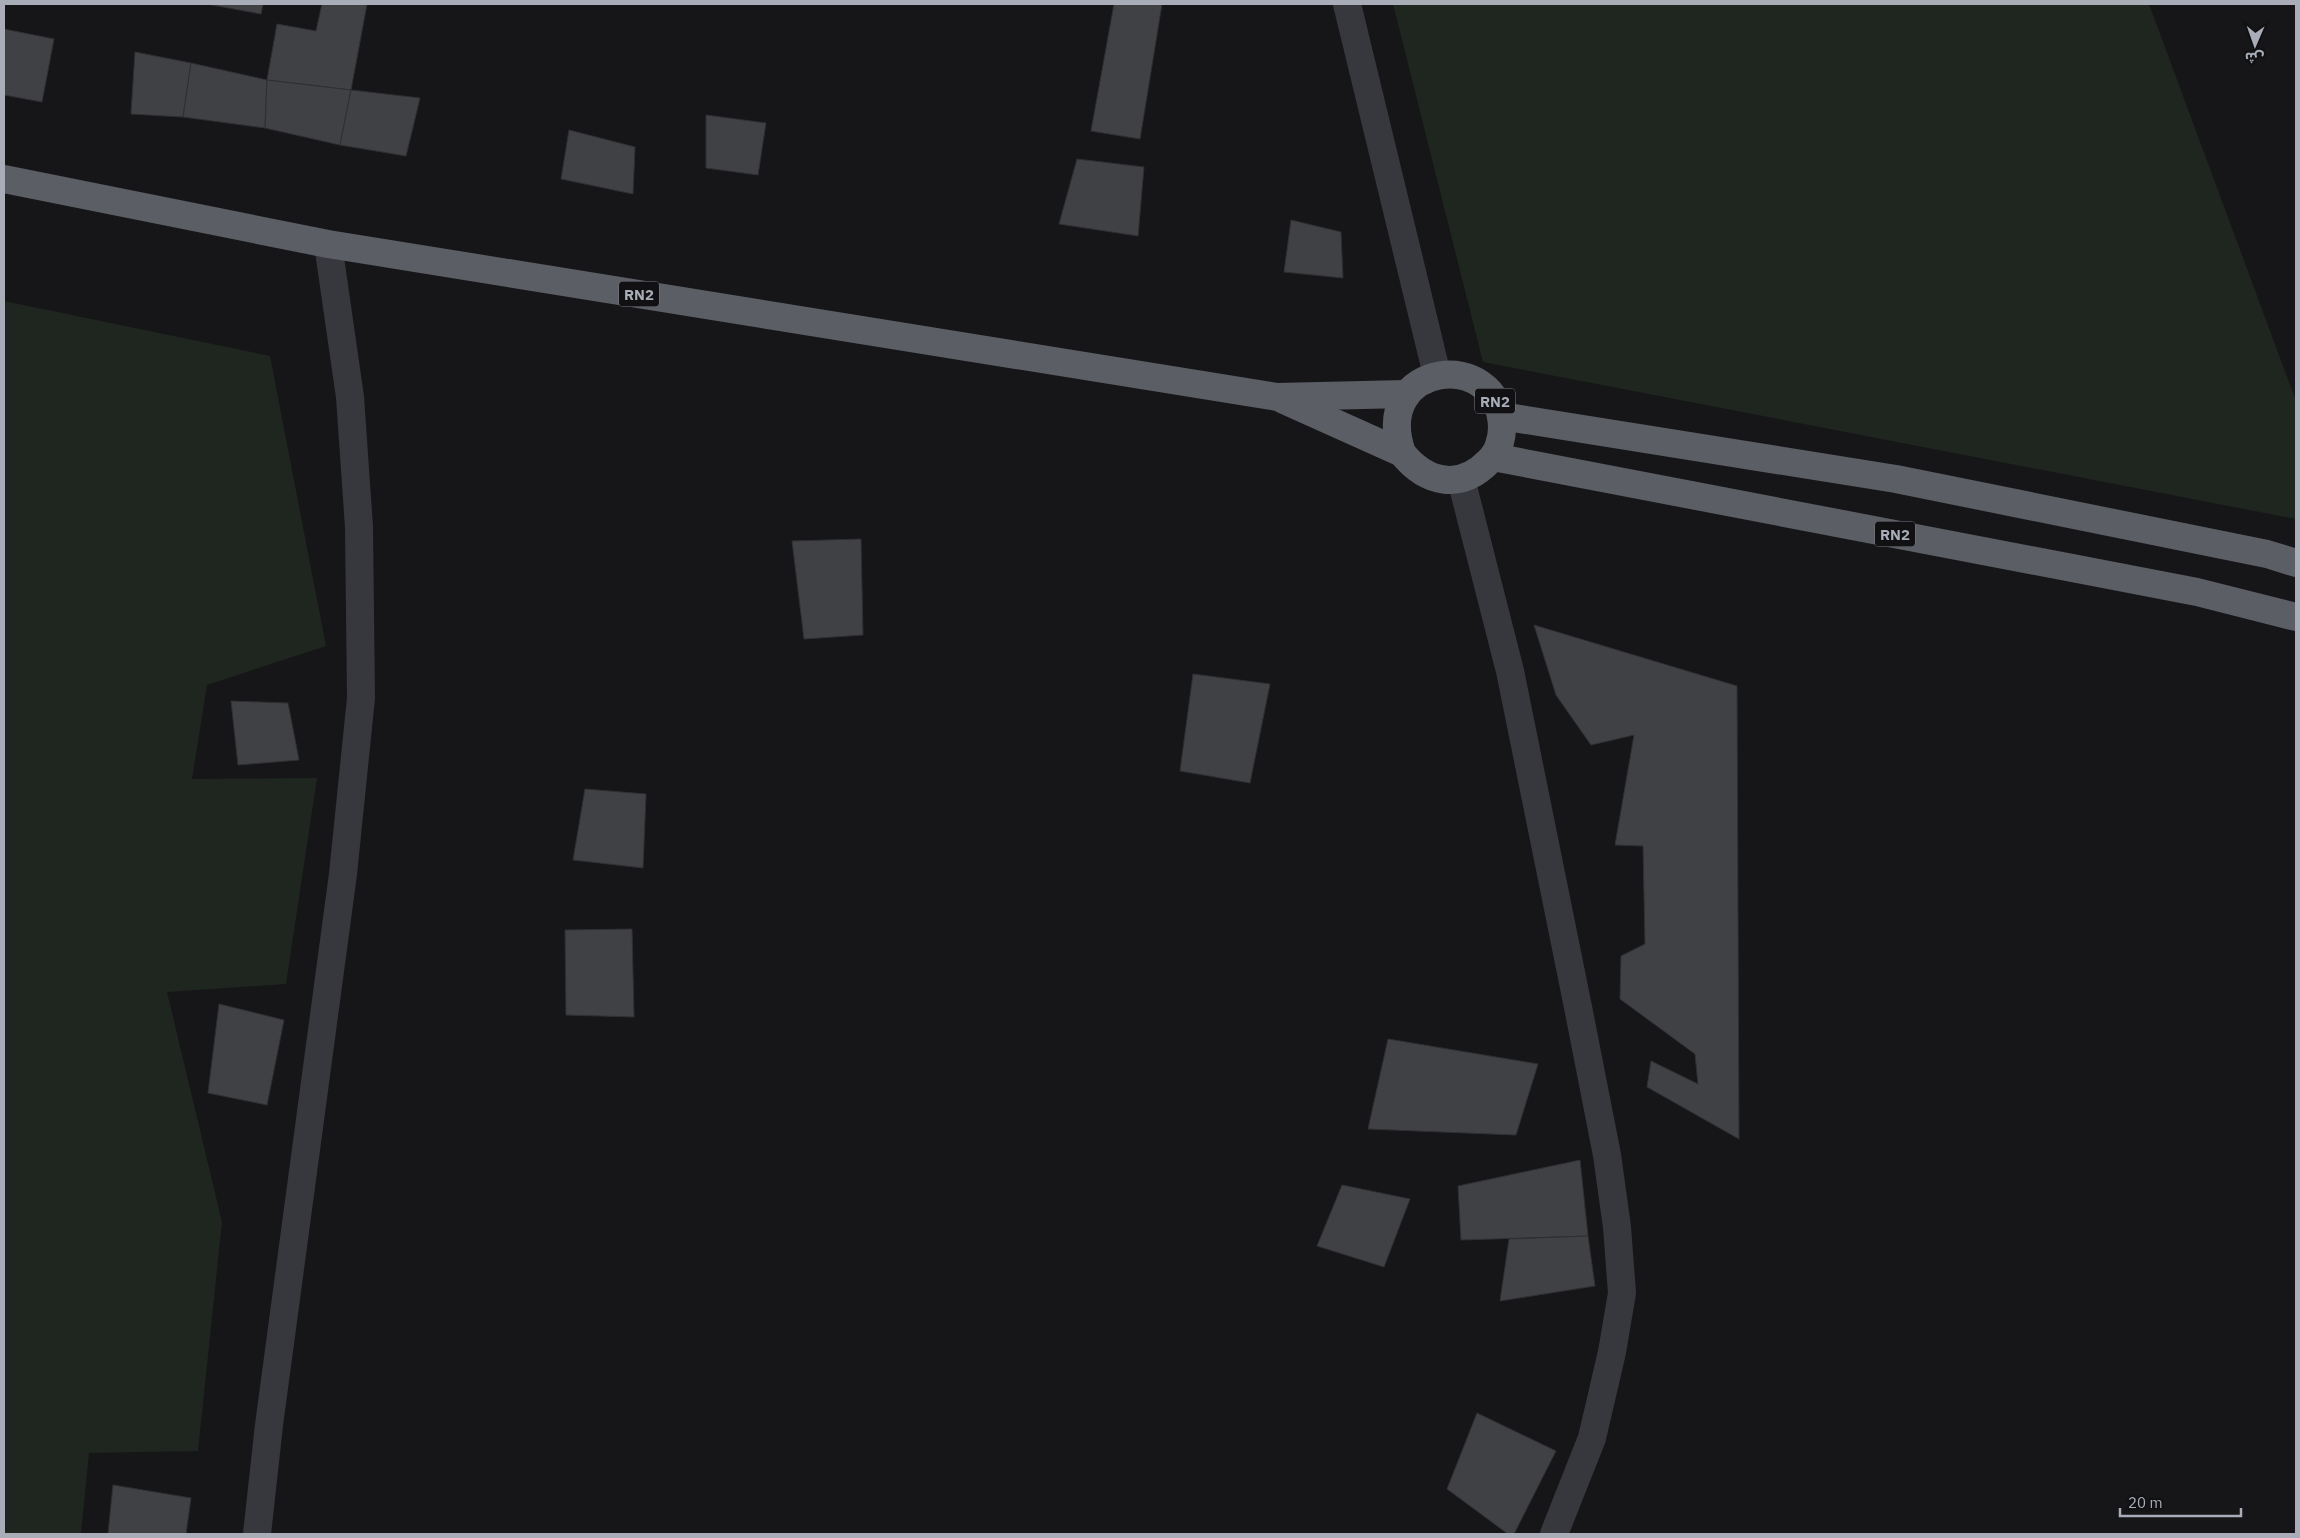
<svg xmlns="http://www.w3.org/2000/svg" width="2300" height="1538" font-family="'IBM Plex Sans','Noto Sans Arabic',sans-serif">
<style>
.green{fill:#1e261f}
.building{fill:#404145;stroke:#303034}
.lines{fill:none;stroke-linecap:round;stroke-linejoin:round}
.minor{stroke:#37383d;stroke-width:28}
.trunk{stroke:#5b5e65;stroke-width:28}
.labels{text-anchor:middle;dominant-baseline:central;stroke-width:4.5;stroke-linejoin:round;paint-order:stroke}
.shield{fill:#111113;stroke:#7b7e86;stroke-width:1}
.shield-label{font-size:15px;font-weight:bold;fill:#a8adb8}
</style>
<rect width="100%" height="100%" fill="#161618"/>
<!-- green -->
<g class="green">
<polygon points="1393,4 2149,4 2296,401 2296,519 1483,362"/>
<polygon points="4,301 270,356 326,646 207,685 192,779 317,778 286,984 167,992 222,1222 198,1451 89,1453 81,1534 4,1534"/>
</g>
<!-- building -->
<g class="building">
<polygon points="207,4 263,4 261,14"/>
<polygon points="322,4 367,4 351,90 267,80 277,24 316,31"/>
<polygon points="1114,4 1162,4 1140,139 1091,131"/>
<polygon points="4,29 54,39 42,102 4,95"/>
<polygon points="135,52 191,63 183,117 131,114"/>
<polygon points="191,63 267,80 265,128 183,117"/>
<polygon points="267,80 351,90 340,145 265,128"/>
<polygon points="351,90 420,98 406,156 340,145"/>
<polygon points="706,115 766,123 758,175 706,168"/>
<polygon points="569,130 635,147 633,194 561,179"/>
<polygon points="1077,159 1144,167 1138,236 1059,224"/>
<polygon points="1291,220 1341,232 1343,278 1284,272"/>
<polygon points="861,539 863,635 804,639 792,541"/>
<polygon points="1534,625 1737,686 1739,1139 1647,1087 1651,1061 1698,1084 1695,1054 1620,999 1621,956 1645,944 1643,846 1615,845 1634,735 1591,745 1556,695"/>
<polygon points="1193,674 1270,684 1250,783 1180,771"/>
<polygon points="231,701 288,703 299,760 238,765"/>
<polygon points="585,789 646,794 643,868 573,860"/>
<polygon points="632,929 634,1017 566,1015 565,930"/>
<polygon points="219,1004 284,1020 267,1105 208,1093"/>
<polygon points="1388,1039 1538,1064 1516,1135 1368,1129"/>
<polygon points="1580,1160 1588,1236 1461,1240 1458,1186"/>
<polygon points="1342,1185 1410,1199 1384,1267 1317,1246"/>
<polygon points="1588,1236 1595,1286 1500,1301 1509,1239"/>
<polygon points="1477,1413 1556,1451 1514,1534 1508,1534 1447,1489"/>
<polygon points="113,1485 191,1498 186,1534 108,1534"/>
</g>
<g class="lines">
<!-- minor -->
<g class="minor">
<polyline points="1347,4 1437,375"/>
<polyline points="1461,479 1510,671 1578,1007 1607,1155 1617,1227 1622,1293 1612,1352 1592,1438 1554,1534"/>
<polyline points="257,1534 269,1425 343,874 361,698 359,527 350,397 328,244"/>
</g>
<!-- trunk -->
<g class="trunk">
<polyline points="4,179 328,244 1277,397 1406,394"/>
<path d="M 1284,400 L 1402,453 C 1426,483 1460,491 1489,461 C 1498,453 1502,439 1502,427 C 1500,347 1370,361 1402,453"/>
<polyline points="1501,416 1896,479 2267,554 2296,563"/>
<polyline points="1493,457 2197,592 2296,617"/>
</g>
</g>
<g class="labels">
<!-- shield labels -->
<g class="shield">
<rect x="619" y="281.5" width="40" height="25" rx="4"/>
<rect x="1475" y="388.5" width="40" height="25" rx="4"/>
<rect x="1875" y="521.5" width="40" height="25" rx="4"/>
</g>
<g class="shield-label">
<text x="639" y="294">RN2</text>
<text x="1495" y="401">RN2</text>
<text x="1895" y="534">RN2</text>
</g>
</g>
<!-- border -->
<rect width="2300" height="1538" fill="none" stroke="#a8adb8" stroke-width="10"/>
<!-- north arrow -->
<g transform="translate(2255 45) rotate(182)" stroke="#111113" stroke-width="4" paint-order="stroke">
<path d="M0-4L9 19L0 12L-9 19Z" fill="#a8adb8"/>
<text y="-8" font-size="14" font-weight="bold" text-anchor="middle" fill="#a8adb8">ش</text>
</g>
<!-- scale -->
<path d="M2120 1508v8h121v-8" fill="none" stroke="#a8adb8" stroke-width="2.5"/>
<text x="2128" y="1508" font-size="15" fill="#a8adb8" stroke="#111113" stroke-width="4" paint-order="stroke">20 m</text>
</svg>
